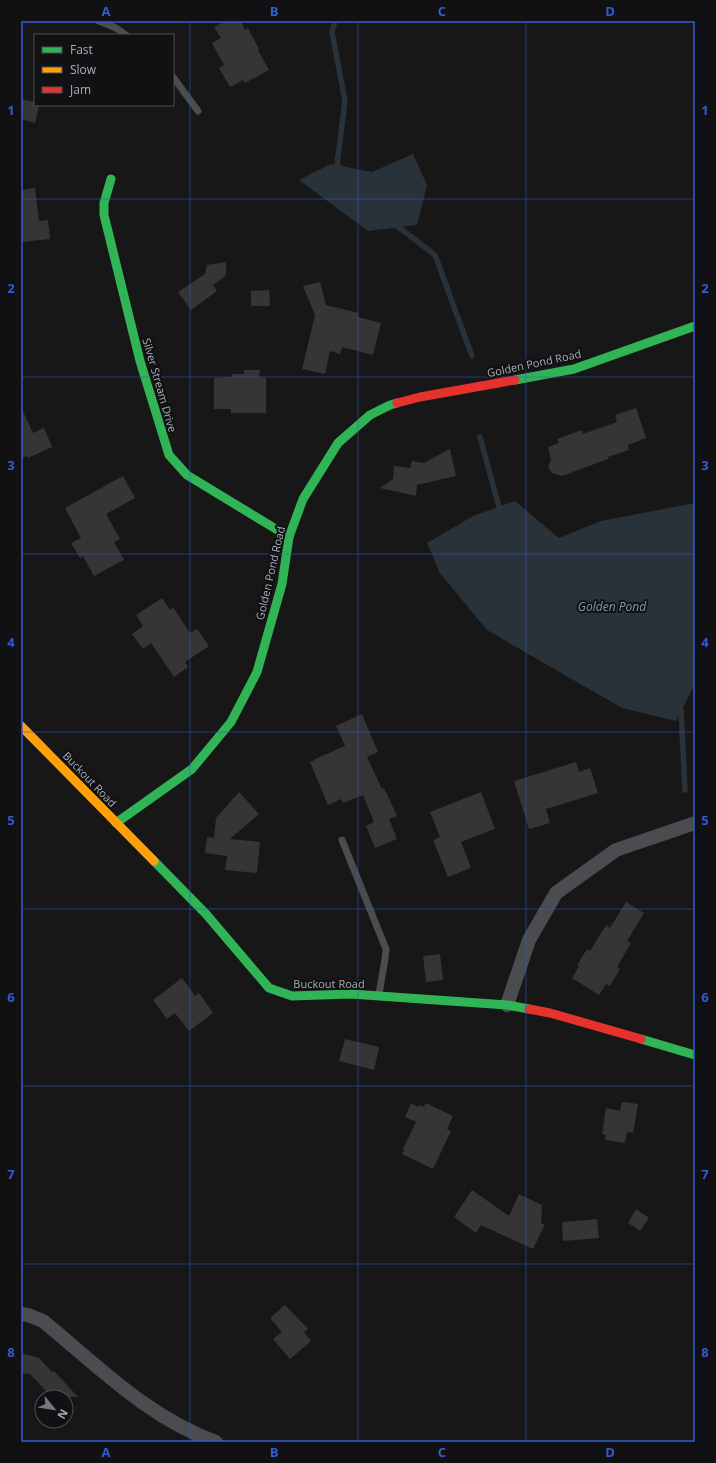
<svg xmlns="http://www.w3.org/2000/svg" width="716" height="1463" font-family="'Open Sans',sans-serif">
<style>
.water{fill:#2a3239}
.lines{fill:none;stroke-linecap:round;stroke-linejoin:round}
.stream{stroke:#2a3239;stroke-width:5.5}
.building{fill:#353536}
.lane{stroke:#4b4c50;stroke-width:7}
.street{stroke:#4b4c50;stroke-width:14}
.fast{stroke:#30b455;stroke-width:9}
.slow{stroke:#ff9f0a;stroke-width:9}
.jam{stroke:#e5322d;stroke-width:9}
.grid{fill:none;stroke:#325cd3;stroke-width:1;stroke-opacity:0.55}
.labels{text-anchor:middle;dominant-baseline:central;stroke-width:4;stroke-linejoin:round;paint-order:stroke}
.street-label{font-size:11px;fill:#a8adb8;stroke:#111113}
.water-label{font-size:12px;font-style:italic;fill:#7f9bb3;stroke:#111113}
.neatline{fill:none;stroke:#325cd3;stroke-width:1.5}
.grid-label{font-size:13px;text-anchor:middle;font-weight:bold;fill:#325cd3}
</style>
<rect width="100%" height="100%" fill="#171717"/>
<!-- water -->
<g class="water">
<polygon points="413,154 427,185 417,225 368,231 299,180 331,164 372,172"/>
<polygon points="515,501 559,538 601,521 695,503 695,684 676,721 622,708 487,630 440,573 427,543 473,516"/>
</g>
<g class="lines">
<!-- stream -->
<g class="stream">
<polyline points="335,21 332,32 345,101 337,165 341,169"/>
<polyline points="393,223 435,255 472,356"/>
<polyline points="480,437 499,507 503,511"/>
<polyline points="678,705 681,710 685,790"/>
</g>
</g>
<!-- building -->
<g class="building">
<polygon points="225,21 241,21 245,30 248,28 259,49 258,50 269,70 245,83 243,80 230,87 219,68 224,65 212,43 221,38 214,27"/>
<polygon points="21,99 35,102 35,105 39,105 35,123 21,119"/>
<polygon points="35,188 39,221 48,220 50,239 21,242 21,190"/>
<polygon points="226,262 226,274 224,277 213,285 217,291 191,310 178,292 205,274 207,265"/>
<polygon points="320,282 326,305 359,313 358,317 381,323 373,355 342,347 340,354 330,351 325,374 302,369 315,315 303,286"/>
<polygon points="269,290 270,306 251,306 251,291"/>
<polygon points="244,370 260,370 259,377 266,378 266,413 231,413 231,409 214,409 214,378 232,377 232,374 244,374"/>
<polygon points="21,407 33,433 44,428 52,447 28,458 27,456 21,458"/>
<polygon points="636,408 646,438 628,445 629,450 608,457 608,459 562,476 552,473 548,467 551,460 548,447 559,443 557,439 582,430 583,434 617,422 615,415"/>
<polygon points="450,449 456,476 417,485 416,496 380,488 393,479 394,466 410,468 412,461 424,463"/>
<polygon points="123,476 135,498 106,514 120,539 114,542 124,560 94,576 83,556 80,558 71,543 81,538 65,508"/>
<polygon points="162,598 170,610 173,607 190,633 197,629 209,646 185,662 188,667 174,677 151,643 143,649 132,634 143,626 136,615"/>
<polygon points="362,714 378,752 367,757 382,789 384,788 397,816 389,819 397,839 375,848 366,826 374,822 363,795 343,803 341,799 328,805 310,762 315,760 315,759 345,746 336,726"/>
<polygon points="576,762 579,772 590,768 598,793 546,809 550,823 529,829 514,781"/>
<polygon points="239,792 259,814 230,839 260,842 257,873 225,870 227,856 205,853 207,837 214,838 216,818"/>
<polygon points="481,792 495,829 461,842 471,868 448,877 433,840 440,837 430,812"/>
<polygon points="626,902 644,913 627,941 631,943 617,967 620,969 610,986 606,984 599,995 572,978 579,966 577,965 587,949 590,951 606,925 610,928"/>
<polygon points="440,954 443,980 426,982 423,956"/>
<polygon points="182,978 195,996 199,993 213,1013 189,1031 175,1013 167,1019 153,1000"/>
<polygon points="345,1039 379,1047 374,1070 339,1061"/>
<polygon points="622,1102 638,1104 633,1133 627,1132 625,1143 605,1140 606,1135 602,1134 606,1108 620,1111"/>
<polygon points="411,1103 418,1107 419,1105 424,1107 426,1103 453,1116 447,1129 451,1131 433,1169 402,1154 404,1150 403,1149 416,1122 405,1117"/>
<polygon points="472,1190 509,1216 519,1194 542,1205 541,1224 545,1224 533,1249 481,1225 476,1233 454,1217"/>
<polygon points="636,1209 649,1218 640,1231 628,1223"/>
<polygon points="597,1219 599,1238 563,1241 562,1222"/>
<polygon points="285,1305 308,1329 304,1332 311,1341 290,1359 273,1339 282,1332 270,1318"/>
<polygon points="21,1353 39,1358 52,1372 54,1371 78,1397 52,1397 30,1374 21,1373"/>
</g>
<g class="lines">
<!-- lane -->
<g class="lane">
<polyline points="99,21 116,28 126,35"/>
<polyline points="173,77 198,111"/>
<polyline points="342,840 386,949 385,959 379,994"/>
</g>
<!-- street -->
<g class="street">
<polyline points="507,1005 529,940 556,893 616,850 695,823"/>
<path d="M 21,1314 L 28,1315 L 43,1321 C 97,1365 148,1418 216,1442"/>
</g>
<!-- fast -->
<g class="fast">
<polyline points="111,179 104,203 104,215 140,361 169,455 187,475 289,537"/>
<polyline points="515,380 574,369 695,326"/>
<polyline points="116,823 192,769 231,722 257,672 282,584 289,537 303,499 338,443 370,415 390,405 397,403"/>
<polyline points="154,861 206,914 269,988 292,996 351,994 507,1005 529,1009"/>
<polyline points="641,1039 695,1055"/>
</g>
<!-- slow -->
<polyline class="slow" points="21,726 154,861"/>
<!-- jam -->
<g class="jam">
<polyline points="397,403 420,397 515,380"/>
<polyline points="529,1009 550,1013 641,1039"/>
</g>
</g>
<!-- grid -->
<path class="grid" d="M 190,21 L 190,1442M 358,21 L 358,1442M 526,21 L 526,1442M 21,199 L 695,199M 21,377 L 695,377M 21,554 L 695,554M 21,732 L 695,732M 21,909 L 695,909M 21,1086 L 695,1086M 21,1264 L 695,1264"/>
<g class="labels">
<!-- street labels -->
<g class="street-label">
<text transform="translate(534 363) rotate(-12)">Golden Pond Road</text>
<text transform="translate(160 385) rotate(74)">Silver Stream Drive</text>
<text transform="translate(270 573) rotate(-77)">Golden Pond Road</text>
<text transform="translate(90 779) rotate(46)">Buckout Road</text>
<text x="329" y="983">Buckout Road</text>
</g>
<!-- water labels -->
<g class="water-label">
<text x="612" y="606">Golden Pond</text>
</g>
</g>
<!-- border -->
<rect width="716" height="1463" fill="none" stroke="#111113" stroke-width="44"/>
<!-- legend -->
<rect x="34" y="34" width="140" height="72" fill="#111113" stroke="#4d4f55"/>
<rect x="42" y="47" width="20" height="6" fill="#30b455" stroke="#4d4f55"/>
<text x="70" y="54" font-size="12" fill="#a8adb8">Fast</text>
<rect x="42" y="67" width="20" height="6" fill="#ff9f0a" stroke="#4d4f55"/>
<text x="70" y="74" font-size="12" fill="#a8adb8">Slow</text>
<rect x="42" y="87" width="20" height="6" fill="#e5322d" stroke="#4d4f55"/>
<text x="70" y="94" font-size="12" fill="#a8adb8">Jam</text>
<!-- north arrow -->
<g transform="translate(54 1409) rotate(120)"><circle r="19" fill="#111113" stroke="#4d4f55"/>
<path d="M0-3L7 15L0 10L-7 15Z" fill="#757880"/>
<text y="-6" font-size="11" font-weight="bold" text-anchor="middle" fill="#a8adb8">N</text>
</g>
<rect x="22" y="22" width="672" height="1419" class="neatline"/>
<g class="grid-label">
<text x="106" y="16">A</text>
<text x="274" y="16">B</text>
<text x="442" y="16">C</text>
<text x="610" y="16">D</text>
<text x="11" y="115">1</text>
<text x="705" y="115">1</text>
<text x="11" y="293">2</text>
<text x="705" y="293">2</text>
<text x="11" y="470">3</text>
<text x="705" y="470">3</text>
<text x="11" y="647">4</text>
<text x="705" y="647">4</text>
<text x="11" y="825">5</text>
<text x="705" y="825">5</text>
<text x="11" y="1002">6</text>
<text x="705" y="1002">6</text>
<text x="11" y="1179">7</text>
<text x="705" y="1179">7</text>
<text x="11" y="1357">8</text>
<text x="705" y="1357">8</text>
<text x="106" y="1457">A</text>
<text x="274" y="1457">B</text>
<text x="442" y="1457">C</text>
<text x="610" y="1457">D</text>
</g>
</svg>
